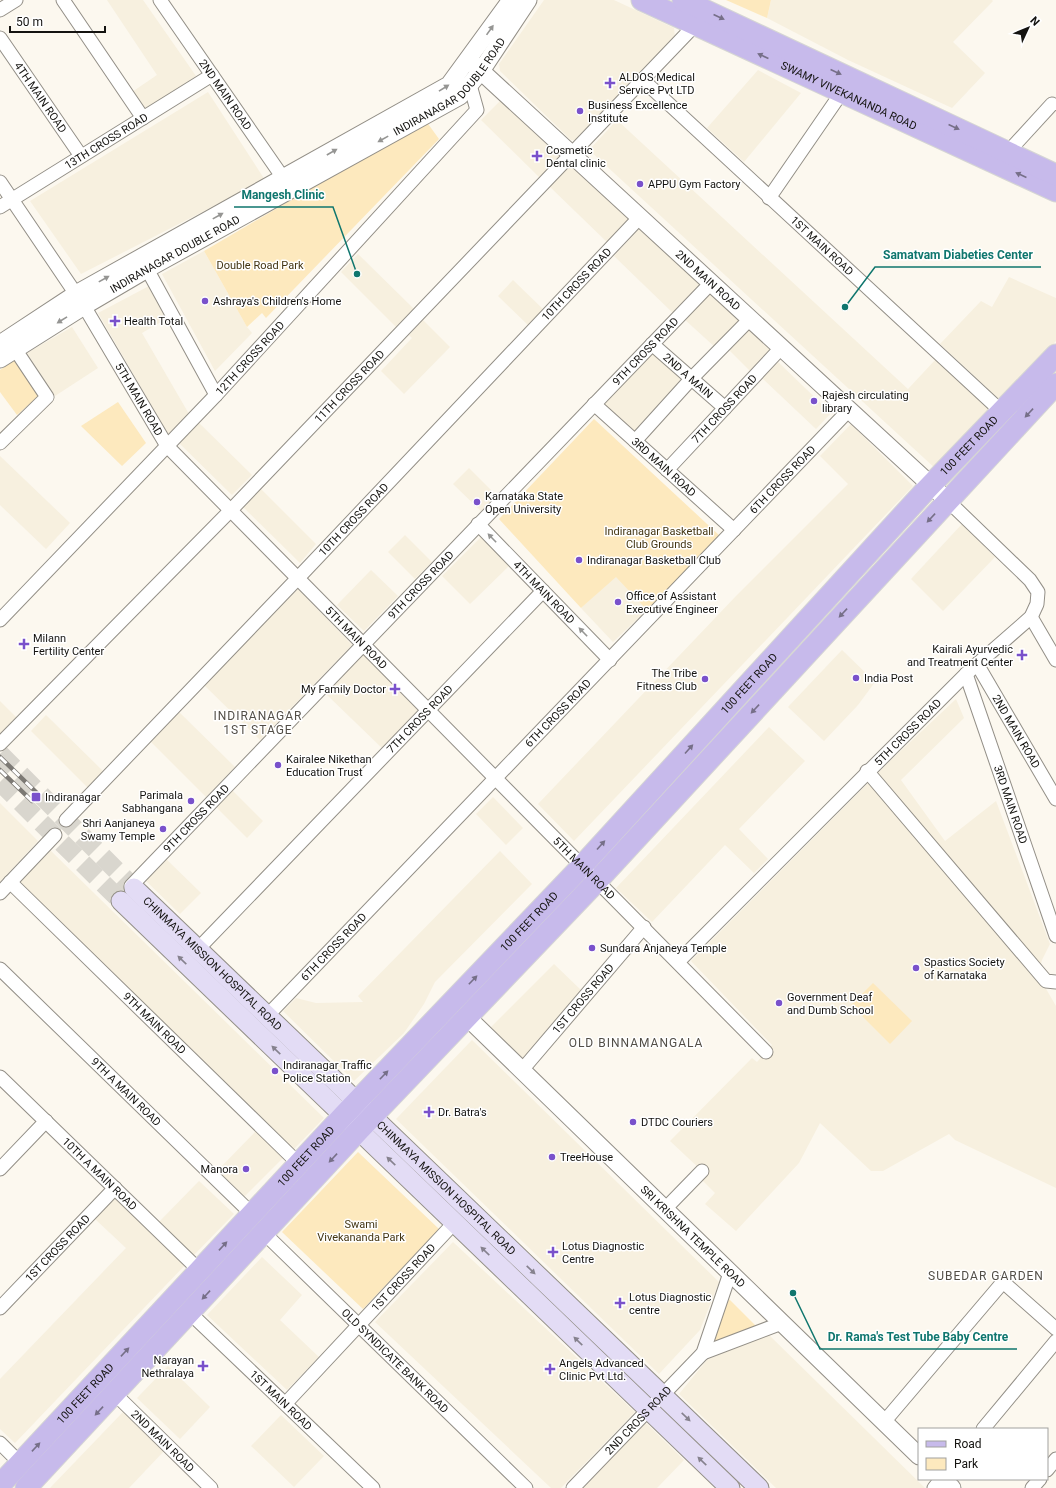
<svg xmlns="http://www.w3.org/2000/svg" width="1056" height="1488" font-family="Roboto,sans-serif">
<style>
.built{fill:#f7f0df}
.green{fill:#fde9be}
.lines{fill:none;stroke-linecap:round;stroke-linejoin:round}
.secondary-tunnel{stroke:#d9d6ce;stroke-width:19;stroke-dasharray:19 10;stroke-linecap:butt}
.minor-casing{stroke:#938f87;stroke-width:15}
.tertiary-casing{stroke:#938f87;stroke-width:19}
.secondary-casing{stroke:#938f87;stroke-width:21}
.primary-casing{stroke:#d5d5d4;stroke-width:23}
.minor{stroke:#fff;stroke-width:13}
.tertiary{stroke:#fff;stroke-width:17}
.secondary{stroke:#e3dcf5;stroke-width:19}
.primary{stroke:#c7baeb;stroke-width:21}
.rail-casing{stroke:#7c7974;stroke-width:4.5}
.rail{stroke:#fff;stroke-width:3;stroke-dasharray:9;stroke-linecap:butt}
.oneway{fill:#766f88}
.oneway2{fill:#959593}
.oneway3{fill:#86828e}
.poi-dot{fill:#7951cb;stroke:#fff;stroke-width:1.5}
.labels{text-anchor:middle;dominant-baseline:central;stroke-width:3;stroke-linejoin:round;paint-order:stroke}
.poi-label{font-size:11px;fill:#141310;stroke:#fff;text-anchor:start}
.street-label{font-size:11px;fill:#141310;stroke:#fff}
.park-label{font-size:11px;fill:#433512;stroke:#fff}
.neighbourhood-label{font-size:12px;letter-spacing:1px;fill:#524e47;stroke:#fff}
.leader{fill:none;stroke:#0f766e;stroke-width:1.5}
.callout-dot{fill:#0f766e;stroke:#fff;stroke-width:1.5}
.callout-label{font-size:12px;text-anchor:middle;font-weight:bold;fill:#0f766e;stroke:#fff;stroke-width:3;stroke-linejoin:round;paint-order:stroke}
</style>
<rect width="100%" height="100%" fill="#fcf8ef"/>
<!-- built -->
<g class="built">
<polygon points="107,0 143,0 196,76 145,111 132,92 157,75"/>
<polygon points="544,0 614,0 674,28 675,37 578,140 571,140 500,71 499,64"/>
<polygon points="771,0 992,0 993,1 953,42 985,73 952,108 848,60 767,18"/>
<polygon points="758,70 801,93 744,162 707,128"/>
<polygon points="208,92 265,180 81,274 30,201"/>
<polygon points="504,97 564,156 541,179 481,120"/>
<polygon points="617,120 908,389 936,359 992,410 937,470 589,150"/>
<polygon points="572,160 633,219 609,244 548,185"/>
<polygon points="642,226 703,284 674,314 614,256"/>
<polygon points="204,251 247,327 252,333 215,371 162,274"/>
<polygon points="358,254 414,309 396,327 341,272"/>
<polygon points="1009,277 1056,298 1056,341 1000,400 940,344 981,301 992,307"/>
<polygon points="513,280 545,311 530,327 498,296"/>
<polygon points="149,286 166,319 142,333 189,414 168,434 98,313"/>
<polygon points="710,290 742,319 716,348 683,318"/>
<polygon points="423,320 450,347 404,394 381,371 412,338 409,335"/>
<polygon points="749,324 775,350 752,373 726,347"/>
<polygon points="72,327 98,368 55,396 27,353"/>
<polygon points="653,351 685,382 633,435 602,403"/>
<polygon points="778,362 831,413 816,429 762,378"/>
<polygon points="196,420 252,475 232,495 177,441"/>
<polygon points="851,424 913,486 574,841 538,804 736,596 848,484 820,456"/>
<polygon points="0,456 70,523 46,549 0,505"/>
<polygon points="469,468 496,495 481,511 453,484"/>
<polygon points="260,488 316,544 300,563 242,506"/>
<polygon points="962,524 995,557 943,611 911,579"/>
<polygon points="405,535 432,562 415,579 388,552"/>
<polygon points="482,536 510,565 470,604 442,576"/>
<polygon points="371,570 398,596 364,631 337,605"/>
<polygon points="616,576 647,610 613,642 581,608"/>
<polygon points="298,589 352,645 260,740 204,685"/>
<polygon points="842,650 875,682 858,705 824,741 788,707"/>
<polygon points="363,653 421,710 383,749 325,693"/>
<polygon points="956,699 964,718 901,780 945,841 996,801 1050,944 1042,960 1038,975 1056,1006 1056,1188 955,1140 949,1134 883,1171 871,1171 820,1123 799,1163 736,1231 705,1204 715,1193 702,1180 702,1171 670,1141 752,1058 757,1062 772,1045 691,961 889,762"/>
<polygon points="0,701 18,719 0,737"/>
<polygon points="179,712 235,767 206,797 151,742"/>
<polygon points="46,715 106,774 90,790 31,731"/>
<polygon points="769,727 805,761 739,829 768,859 754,873 725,845 652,922 616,888"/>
<polygon points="231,789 263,821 247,838 215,806"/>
<polygon points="493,797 523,828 506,845 476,814"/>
<polygon points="0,803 38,841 0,882"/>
<polygon points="49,849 324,1118 293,1150 17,882"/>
<polygon points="500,851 532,884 435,982 424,1004 404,1033 354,1081 283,1011 296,998 316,1003 363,1002 358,996"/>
<polygon points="165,858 201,893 180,914 144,879"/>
<polygon points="554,964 581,990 522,1060 490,1028"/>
<polygon points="472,1040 719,1282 700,1330 659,1374 396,1119"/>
<polygon points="256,1131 284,1157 243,1198 216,1172"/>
<polygon points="199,1181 234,1214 191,1258 157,1224"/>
<polygon points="116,1197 186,1264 15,1443 0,1429 0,1379 126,1248 95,1219"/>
<polygon points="453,1242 635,1412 561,1488 551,1488 375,1322"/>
<polygon points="262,1257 302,1295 280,1320 319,1357 287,1390 207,1315"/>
<polygon points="767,1333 925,1488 776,1488 679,1394 707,1360"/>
<polygon points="168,1366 210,1407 180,1439 137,1398"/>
<polygon points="123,1412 164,1451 129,1488 50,1488"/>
<polygon points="281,1415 324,1456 294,1487 251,1446"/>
<polygon points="646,1423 684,1460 657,1488 583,1488"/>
</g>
<!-- green -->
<g class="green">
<polygon points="726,0 771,0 767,18"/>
<polygon points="426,121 439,139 266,318 262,313 247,327 204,251"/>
<polygon points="16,359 40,395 17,415 0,392 0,370"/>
<polygon points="118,402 146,443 122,466 81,426"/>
<polygon points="594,419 720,536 647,610 616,577 581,608 499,519"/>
<polygon points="873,983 912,1021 890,1044 851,1005"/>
<polygon points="358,1152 439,1229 363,1309 282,1232"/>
<polygon points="729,1299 758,1328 714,1346 710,1342"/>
</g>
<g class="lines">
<!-- secondary-tunnel -->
<g class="secondary-tunnel">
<polyline points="0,754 134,888"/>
<polyline points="0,782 121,901"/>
</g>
<!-- minor casing -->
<g class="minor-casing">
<g id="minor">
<polyline points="63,0 143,118"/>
<path id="s1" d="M 160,0 L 288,185"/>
<polyline points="0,10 16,0"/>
<path id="s2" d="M 0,38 L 81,156"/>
<path id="s3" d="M 643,80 L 1002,412"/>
<polyline points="1008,152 1052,104"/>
<path id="s4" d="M 0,182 L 84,306 L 167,446 L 766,1052"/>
<polyline points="769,198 842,92"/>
<path id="s5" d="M 0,207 L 212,75"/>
<polyline points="147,269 216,395"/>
<path id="s6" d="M 652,344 L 725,408"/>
<path id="s7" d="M 594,404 L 734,530"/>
<polyline points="635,441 692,378 750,319"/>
<polyline points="0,443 47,397 15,349"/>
<path id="s8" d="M 667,470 L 781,348"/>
<path id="s9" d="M 478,524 L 610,660"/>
<polyline points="1031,617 1056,660"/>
<path id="s10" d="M 0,620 L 216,395 L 477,110 L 470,85"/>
<path id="s11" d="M 977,664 L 1056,799"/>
<path id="s12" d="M 966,674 L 1056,936"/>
<path id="s13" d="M 0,744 L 231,510 L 695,25"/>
<polyline points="867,771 1046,981 1056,982"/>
<path id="s14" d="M 66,820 L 298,578 L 640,217"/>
<path id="s15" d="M 10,882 L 299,1164"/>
<path id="s16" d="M 131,886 L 711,283"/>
<polyline points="0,893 55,835"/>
<path id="s17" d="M 197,950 L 543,591"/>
<path id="s18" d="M 678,962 L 966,674 L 1031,617 L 1037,604 L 1038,592 L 1030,580 L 947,500"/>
<path id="s19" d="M 0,969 L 253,1215"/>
<path id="s20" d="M 267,1016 L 849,410"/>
<path id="s21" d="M 522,1070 L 644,927"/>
<path id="s22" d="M 0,1077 L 200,1271"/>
<polyline points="0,1169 46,1121"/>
<polyline points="665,1209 702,1171"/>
<path id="s23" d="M 264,1233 L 526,1488"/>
<path id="s24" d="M 0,1308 L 115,1188"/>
<path id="s25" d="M 190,1313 L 373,1488"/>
<polyline points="703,1353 782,1323"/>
<path id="s26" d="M 115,1394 L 211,1488"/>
<path id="s27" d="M 286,1403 L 455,1222"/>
<polyline points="884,1422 1003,1282 1056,1329"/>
<polyline points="983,1429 1056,1341"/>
<polyline points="0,1443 21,1464"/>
<polyline points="1047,1470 1056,1459"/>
<path id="s28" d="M 573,1488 L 703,1353 L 730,1273"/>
<polyline points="934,1488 941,1479"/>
<polyline points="1032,1488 1040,1479"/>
</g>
</g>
<!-- tertiary casing -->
<g class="tertiary-casing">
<g id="tertiary">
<path id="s29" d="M 469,60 L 947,500"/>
<polyline points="0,344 76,294 449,85 511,0"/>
<path id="s30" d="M 0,359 L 84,306 L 147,269 L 460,96 L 481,71 L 528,0"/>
<path id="s31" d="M 467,1017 L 919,1456"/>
<polyline points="943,1479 952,1488"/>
</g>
</g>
<!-- secondary casing -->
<g class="secondary-casing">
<g id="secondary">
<path id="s32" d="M 134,888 L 759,1488"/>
<polyline points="121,901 730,1488"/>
</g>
</g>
<!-- primary casing -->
<g class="primary-casing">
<g id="primary">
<path id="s33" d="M 642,0 L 1056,191"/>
<polyline points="683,0 1056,175"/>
<path id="s34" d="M 0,1485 L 344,1115 L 582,866 L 925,491 L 1056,355"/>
<polyline points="26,1488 359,1130 598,880 1056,384"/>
</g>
</g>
<!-- minor -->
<use href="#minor" class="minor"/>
<!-- tertiary -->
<use href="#tertiary" class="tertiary"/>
<!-- secondary -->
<use href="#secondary" class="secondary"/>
<!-- primary -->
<use href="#primary" class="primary"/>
<!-- rail casing -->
<g class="rail-casing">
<g id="rail">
<polyline points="0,757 38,794"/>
<polyline points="0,770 32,801"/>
</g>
</g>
<!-- rail -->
<use href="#rail" class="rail"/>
</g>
<!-- one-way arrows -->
<defs><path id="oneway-solid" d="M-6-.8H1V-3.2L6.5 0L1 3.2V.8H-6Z"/></defs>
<g class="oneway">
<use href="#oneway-solid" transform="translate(719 17) rotate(25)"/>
<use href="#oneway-solid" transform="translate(763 56) rotate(-155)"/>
<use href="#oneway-solid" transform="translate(836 72) rotate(25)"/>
<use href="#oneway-solid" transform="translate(954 127) rotate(25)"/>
<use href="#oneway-solid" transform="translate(1021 175) rotate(-155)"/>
<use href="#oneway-solid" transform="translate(1029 413) rotate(133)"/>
<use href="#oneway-solid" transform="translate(931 518) rotate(133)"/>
<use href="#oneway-solid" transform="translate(843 613) rotate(133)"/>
<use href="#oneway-solid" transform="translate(755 709) rotate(133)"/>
<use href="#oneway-solid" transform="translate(689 749) rotate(-48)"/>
<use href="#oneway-solid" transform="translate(601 845) rotate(-48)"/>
<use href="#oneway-solid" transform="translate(473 980) rotate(-46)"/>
<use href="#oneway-solid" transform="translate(384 1075) rotate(-46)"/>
<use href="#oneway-solid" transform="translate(333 1158) rotate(133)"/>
<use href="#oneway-solid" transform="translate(223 1246) rotate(-47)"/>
<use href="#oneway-solid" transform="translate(206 1295) rotate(133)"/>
<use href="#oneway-solid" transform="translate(125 1352) rotate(-47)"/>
<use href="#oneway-solid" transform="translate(99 1411) rotate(133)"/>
<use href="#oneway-solid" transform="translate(36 1447) rotate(-47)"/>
</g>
<g class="oneway2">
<use href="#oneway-solid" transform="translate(490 30) rotate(-55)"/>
<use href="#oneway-solid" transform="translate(444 88) rotate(-32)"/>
<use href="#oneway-solid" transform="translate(383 139) rotate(151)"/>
<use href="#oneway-solid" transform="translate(332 152) rotate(-30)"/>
<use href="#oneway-solid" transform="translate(218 216) rotate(-29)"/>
<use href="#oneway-solid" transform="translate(104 279) rotate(-29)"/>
<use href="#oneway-solid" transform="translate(62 320) rotate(148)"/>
<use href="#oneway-solid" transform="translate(492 538) rotate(-134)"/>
<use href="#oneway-solid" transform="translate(583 632) rotate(-134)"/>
</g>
<g class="oneway3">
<use href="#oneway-solid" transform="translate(182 960) rotate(-136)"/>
<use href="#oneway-solid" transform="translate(276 1050) rotate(-136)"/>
<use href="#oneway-solid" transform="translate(391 1161) rotate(-136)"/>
<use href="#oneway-solid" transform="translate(485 1251) rotate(-136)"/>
<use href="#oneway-solid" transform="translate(531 1270) rotate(44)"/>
<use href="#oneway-solid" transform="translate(578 1341) rotate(-136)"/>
<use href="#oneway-solid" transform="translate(686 1417) rotate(44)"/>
<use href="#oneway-solid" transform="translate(702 1461) rotate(-136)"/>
</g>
<!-- markers -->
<g class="poi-dot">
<path d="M608 77h4v4h4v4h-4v4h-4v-4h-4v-4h4z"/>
<circle cx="580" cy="111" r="4"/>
<path d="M535 150h4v4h4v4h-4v4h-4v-4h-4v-4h4z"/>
<circle cx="640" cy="184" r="4"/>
<circle cx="205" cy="301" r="4"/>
<path d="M113 315h4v4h4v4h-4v4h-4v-4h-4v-4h4z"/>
<circle cx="814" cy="401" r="4"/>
<circle cx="477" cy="502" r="4"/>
<circle cx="579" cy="560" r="4"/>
<circle cx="618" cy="602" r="4"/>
<path d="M22 638h4v4h4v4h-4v4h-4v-4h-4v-4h4z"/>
<path d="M1020 649h4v4h4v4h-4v4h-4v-4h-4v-4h4z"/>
<circle cx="856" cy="678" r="4"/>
<circle cx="705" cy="679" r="4"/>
<path d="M393 683h4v4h4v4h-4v4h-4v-4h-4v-4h4z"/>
<circle cx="278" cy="765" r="4"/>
<rect x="31" y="792" width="10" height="10" rx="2"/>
<circle cx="191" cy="801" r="4"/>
<circle cx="163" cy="829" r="4"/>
<circle cx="592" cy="948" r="4"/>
<circle cx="916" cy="968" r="4"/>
<circle cx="779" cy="1003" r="4"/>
<circle cx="275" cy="1071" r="4"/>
<path d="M427 1106h4v4h4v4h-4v4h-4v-4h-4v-4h4z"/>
<circle cx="633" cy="1122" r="4"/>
<circle cx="552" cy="1157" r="4"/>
<circle cx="246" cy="1169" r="4"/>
<path d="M551 1246h4v4h4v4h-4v4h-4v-4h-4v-4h4z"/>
<path d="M618 1297h4v4h4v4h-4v4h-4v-4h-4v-4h4z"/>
<path d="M201 1360h4v4h4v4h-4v4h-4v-4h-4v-4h4z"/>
<path d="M548 1363h4v4h4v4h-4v4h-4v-4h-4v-4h4z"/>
</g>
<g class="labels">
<!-- poi labels -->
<g class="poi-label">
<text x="619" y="77">ALDOS Medical<tspan x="619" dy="13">Service Pvt LTD</tspan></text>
<text x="588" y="105">Business Excellence<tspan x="588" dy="13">Institute</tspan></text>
<text x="546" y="150">Cosmetic<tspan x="546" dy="13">Dental clinic</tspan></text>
<text x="648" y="184">APPU Gym Factory</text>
<text x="213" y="301">Ashraya's Children's Home</text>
<text x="124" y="321">Health Total</text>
<text x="822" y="395">Rajesh circulating<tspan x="822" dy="13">library</tspan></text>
<text x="485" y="496">Karnataka State<tspan x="485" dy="13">Open University</tspan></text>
<text x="587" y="560">Indiranagar Basketball Club</text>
<text x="626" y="596">Office of Assistant<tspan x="626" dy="13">Executive Engineer</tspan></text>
<text x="33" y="638">Milann<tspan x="33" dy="13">Fertility Center</tspan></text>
<text x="1013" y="649" text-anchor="end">Kairali Ayurvedic<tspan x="1013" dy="13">and Treatment Center</tspan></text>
<text x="697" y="673" text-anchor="end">The Tribe<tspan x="697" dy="13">Fitness Club</tspan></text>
<text x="864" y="678">India Post</text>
<text x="386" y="689" text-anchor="end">My Family Doctor</text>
<text x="286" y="759">Kairalee Nikethan<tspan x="286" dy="13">Education Trust</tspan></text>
<text x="183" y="795" text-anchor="end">Parimala<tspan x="183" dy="13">Sabhangana</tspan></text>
<text x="45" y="797">Indiranagar</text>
<text x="155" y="823" text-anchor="end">Shri Aanjaneya<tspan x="155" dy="13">Swamy Temple</tspan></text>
<text x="600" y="948">Sundara Anjaneya Temple</text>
<text x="924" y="962">Spastics Society<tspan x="924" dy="13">of Karnataka</tspan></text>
<text x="787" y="997">Government Deaf<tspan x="787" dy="13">and Dumb School</tspan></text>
<text x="283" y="1065">Indiranagar Traffic<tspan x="283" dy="13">Police Station</tspan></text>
<text x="438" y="1112">Dr. Batra's</text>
<text x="641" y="1122">DTDC Couriers</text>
<text x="560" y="1157">TreeHouse</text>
<text x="238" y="1169" text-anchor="end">Manora</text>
<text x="562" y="1246">Lotus Diagnostic<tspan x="562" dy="13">Centre</tspan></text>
<text x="629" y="1297">Lotus Diagnostic<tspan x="629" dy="13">centre</tspan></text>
<text x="194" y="1360" text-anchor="end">Narayan<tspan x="194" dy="13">Nethralaya</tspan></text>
<text x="559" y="1363">Angels Advanced<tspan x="559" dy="13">Clinic Pvt Ltd.</tspan></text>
</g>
<!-- street labels -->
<g class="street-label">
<text stroke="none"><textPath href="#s30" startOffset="528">INDIRANAGAR DOUBLE ROAD</textPath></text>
<text stroke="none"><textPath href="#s1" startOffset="115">2ND MAIN ROAD</textPath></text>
<text stroke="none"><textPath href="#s33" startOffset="228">SWAMY VIVEKANANDA ROAD</textPath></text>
<text stroke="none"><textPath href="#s2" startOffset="72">4TH MAIN ROAD</textPath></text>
<text stroke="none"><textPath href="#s5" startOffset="125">13TH CROSS ROAD</textPath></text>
<text stroke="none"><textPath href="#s3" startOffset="244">1ST MAIN ROAD</textPath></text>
<text stroke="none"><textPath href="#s30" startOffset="204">INDIRANAGAR DOUBLE ROAD</textPath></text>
<text stroke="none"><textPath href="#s29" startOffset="325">2ND MAIN ROAD</textPath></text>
<text stroke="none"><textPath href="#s14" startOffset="740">10TH CROSS ROAD</textPath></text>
<text stroke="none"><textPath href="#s16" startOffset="742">9TH CROSS ROAD</textPath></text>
<text stroke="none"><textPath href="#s10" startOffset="362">12TH CROSS ROAD</textPath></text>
<text stroke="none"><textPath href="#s6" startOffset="48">2ND A MAIN</textPath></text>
<text stroke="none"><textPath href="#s13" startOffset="500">11TH CROSS ROAD</textPath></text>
<text stroke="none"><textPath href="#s4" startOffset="258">5TH MAIN ROAD</textPath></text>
<text stroke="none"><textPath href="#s8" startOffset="84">7TH CROSS ROAD</textPath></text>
<text stroke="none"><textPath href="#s34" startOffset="1421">100 FEET ROAD</textPath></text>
<text stroke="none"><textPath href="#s7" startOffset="94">3RD MAIN ROAD</textPath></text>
<text stroke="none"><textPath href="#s20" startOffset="744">6TH CROSS ROAD</textPath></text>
<text stroke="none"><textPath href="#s14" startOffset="416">10TH CROSS ROAD</textPath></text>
<text stroke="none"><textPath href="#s16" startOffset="418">9TH CROSS ROAD</textPath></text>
<text stroke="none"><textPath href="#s9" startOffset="95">4TH MAIN ROAD</textPath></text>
<text stroke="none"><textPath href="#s4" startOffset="582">5TH MAIN ROAD</textPath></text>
<text stroke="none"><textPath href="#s34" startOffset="1097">100 FEET ROAD</textPath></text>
<text stroke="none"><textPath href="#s20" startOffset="420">6TH CROSS ROAD</textPath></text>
<text stroke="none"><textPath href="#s17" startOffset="321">7TH CROSS ROAD</textPath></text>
<text stroke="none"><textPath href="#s11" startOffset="78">2ND MAIN ROAD</textPath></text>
<text stroke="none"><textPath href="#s18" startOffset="325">5TH CROSS ROAD</textPath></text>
<text stroke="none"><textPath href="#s12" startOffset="138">3RD MAIN ROAD</textPath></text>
<text stroke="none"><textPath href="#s16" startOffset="94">9TH CROSS ROAD</textPath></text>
<text stroke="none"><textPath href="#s4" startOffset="906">5TH MAIN ROAD</textPath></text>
<text stroke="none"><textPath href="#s34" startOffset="773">100 FEET ROAD</textPath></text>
<text stroke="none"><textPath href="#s20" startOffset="96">6TH CROSS ROAD</textPath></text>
<text stroke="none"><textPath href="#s32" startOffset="109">CHINMAYA MISSION HOSPITAL ROAD</textPath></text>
<text stroke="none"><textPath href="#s21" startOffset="94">1ST CROSS ROAD</textPath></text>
<text stroke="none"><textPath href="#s15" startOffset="202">9TH MAIN ROAD</textPath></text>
<text stroke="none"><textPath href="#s19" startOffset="176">9TH A MAIN ROAD</textPath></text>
<text stroke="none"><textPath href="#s34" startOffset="449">100 FEET ROAD</textPath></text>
<text stroke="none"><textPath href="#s22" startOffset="139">10TH A MAIN ROAD</textPath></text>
<text stroke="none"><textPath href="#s32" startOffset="433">CHINMAYA MISSION HOSPITAL ROAD</textPath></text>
<text stroke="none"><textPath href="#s31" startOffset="315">SRI KRISHNA TEMPLE ROAD</textPath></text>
<text stroke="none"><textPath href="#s24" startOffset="83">1ST CROSS ROAD</textPath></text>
<text stroke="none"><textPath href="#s27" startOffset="172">1ST CROSS ROAD</textPath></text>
<text stroke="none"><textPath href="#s23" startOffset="183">OLD SYNDICATE BANK ROAD</textPath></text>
<text stroke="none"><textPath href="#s34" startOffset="125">100 FEET ROAD</textPath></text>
<text stroke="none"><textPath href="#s25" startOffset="126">1ST MAIN ROAD</textPath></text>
<text stroke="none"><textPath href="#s28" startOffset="94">2ND CROSS ROAD</textPath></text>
<text stroke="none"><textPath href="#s26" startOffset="67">2ND MAIN ROAD</textPath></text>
</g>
<!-- park labels -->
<g class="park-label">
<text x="260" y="265">Double Road Park</text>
<text x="659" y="531">Indiranagar Basketball<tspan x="659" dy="13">Club Grounds</tspan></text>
<text x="361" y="1224">Swami<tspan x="361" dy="13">Vivekananda Park</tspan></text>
</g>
<!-- neighbourhood labels -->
<g class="neighbourhood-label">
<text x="258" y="716">INDIRANAGAR<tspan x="258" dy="14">1ST STAGE</tspan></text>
<text x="636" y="1043">OLD BINNAMANGALA</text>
<text x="986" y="1276">SUBEDAR GARDEN</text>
</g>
</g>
<!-- callouts -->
<path class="leader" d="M357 274L333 207H234M845 307L875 267H1041M793 1293L820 1349H1017"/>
<g class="callout-dot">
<circle cx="357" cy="274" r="4"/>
<circle cx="845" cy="307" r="4"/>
<circle cx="793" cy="1293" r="4"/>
</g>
<g class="callout-label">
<text x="283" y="199">Mangesh Clinic</text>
<text x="958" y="259">Samatvam Diabeties Center</text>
<text x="918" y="1341">Dr. Rama's Test Tube Baby Centre</text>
</g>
<!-- legend -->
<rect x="918" y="1428" width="130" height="52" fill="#ffffff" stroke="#a1a19f"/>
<rect x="926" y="1441" width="20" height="6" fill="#c7baeb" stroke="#a1a19f"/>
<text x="954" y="1448" font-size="12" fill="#141310">Road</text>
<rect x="926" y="1458" width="20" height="12" fill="#fde9be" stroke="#a1a19f"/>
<text x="954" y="1468" font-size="12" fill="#141310">Park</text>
<!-- north arrow -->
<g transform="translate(1028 28) rotate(46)" stroke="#ffffff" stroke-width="3" paint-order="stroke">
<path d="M0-3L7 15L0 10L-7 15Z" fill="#141310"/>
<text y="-6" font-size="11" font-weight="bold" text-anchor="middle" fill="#141310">N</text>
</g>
<!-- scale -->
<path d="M10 26v6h95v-6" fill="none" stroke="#141310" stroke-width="2"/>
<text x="16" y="26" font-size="12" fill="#141310" stroke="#ffffff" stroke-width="3" paint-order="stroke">50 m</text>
</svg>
